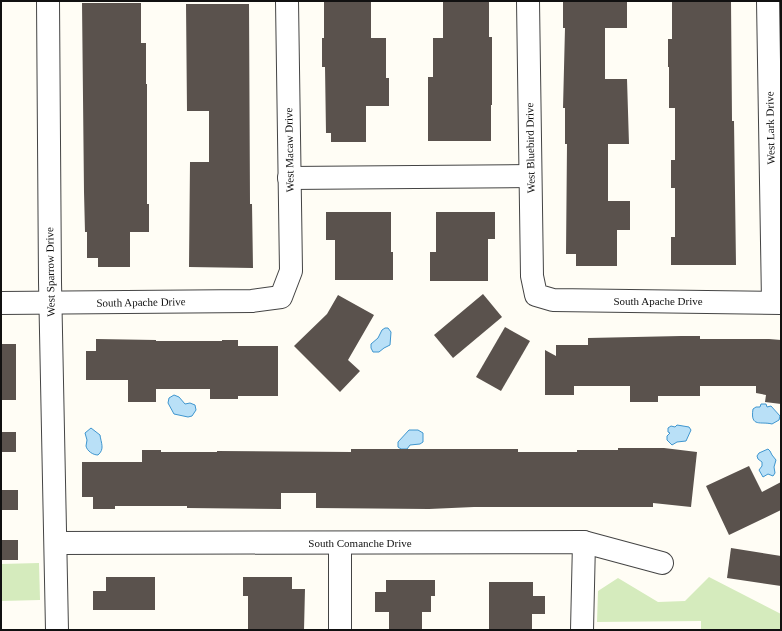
<svg xmlns="http://www.w3.org/2000/svg" width="782" height="631" font-family="'Times New Roman',serif">
<style>
.green{fill:#d5ebbd}
.water{fill:#b9e0f7;stroke:#3f96cf}
.building{fill:#5a524d}
.lines{fill:none;stroke-linecap:round;stroke-linejoin:round}
.street-casing{stroke:#444;stroke-width:24}
.street{stroke:#fff;stroke-width:22}
.labels{text-anchor:middle;dominant-baseline:central;stroke-width:4;stroke-linejoin:round;paint-order:stroke}
.street-label{font-size:11px;fill:#111;stroke:#fff}
</style>
<rect width="100%" height="100%" fill="#fffdf5"/>
<!-- green -->
<g class="green">
<polygon points="39,563 40,600 1,601 1,564"/>
<polygon points="709,577 781,614 781,630 701,630 701,621 597,622 598,591 618,578 658,602 685,601"/>
</g>
<!-- water -->
<g class="water">
<polygon points="385,328 388,328 391,332 390,345 384,348 379,352 373,352 371,348 371,344 378,338 382,330"/>
<polygon points="174,395 179,397 185,404 190,403 195,405 196,410 192,416 188,417 174,414 168,403 169,398"/>
<path d="M 761,404 L 766,404 L 767,407 L 771,406 L 780,416 L 779,420 L 772,424 C 761,421 750,428 753,409 L 756,407 L 760,407 Z"/>
<polygon points="677,425 689,427 691,430 686,441 677,442 672,445 667,440 667,436 670,433 668,432 668,428 671,426 675,427"/>
<path d="M 91,428 L 100,435 C 101,443 105,449 98,455 C 93,455 87,451 86,446 L 87,440 L 85,433 Z"/>
<polygon points="409,430 418,430 423,433 423,442 420,444 410,445 407,449 401,449 398,447 398,442"/>
<polygon points="768,449 770,451 772,455 776,460 774,467 775,473 773,476 768,474 763,477 759,470 762,466 762,462 758,459 757,456 759,453"/>
</g>
<!-- building -->
<g class="building">
<polygon points="324,1 371,1 371,38 386,38 386,78 389,78 389,106 366,106 366,142 331,142 331,133 326,133 325,67 322,67 322,38 324,38"/>
<polygon points="443,1 489,1 489,37 492,37 492,105 491,105 491,141 428,141 428,77 433,77 433,38 443,38"/>
<polygon points="563,1 627,1 627,28 605,28 605,79 627,79 629,144 608,144 608,201 630,201 630,230 617,230 617,266 576,266 576,254 566,254 567,144 565,144 565,108 563,108 565,28 563,28"/>
<polygon points="672,1 731,1 732,121 734,121 736,265 671,265 671,237 675,237 675,188 671,188 671,160 675,160 675,108 669,108 669,67 668,67 668,39 672,39"/>
<polygon points="82,3 141,3 141,43 146,43 146,84 147,84 147,204 149,204 149,232 130,232 130,267 98,267 98,258 87,258 87,232 85,232 84,192"/>
<polygon points="186,4 249,4 250,204 252,204 253,268 189,267 190,162 209,162 209,111 187,111"/>
<polygon points="326,212 391,212 391,252 393,252 393,280 335,280 335,240 326,240"/>
<polygon points="436,212 495,212 495,239 488,239 488,281 430,281 430,252 436,252"/>
<polygon points="483,294 502,317 453,358 434,335"/>
<polygon points="338,295 374,315 348,360 360,371 340,392 294,346 327,314"/>
<polygon points="505,327 530,341 501,391 476,377"/>
<polygon points="681,336 700,336 700,339 769,339 781,340 781,404 765,402 766,395 756,393 756,386 700,386 700,396 658,396 658,402 630,402 630,386 574,386 574,395 545,395 545,350 556,356 556,345 588,345 588,338"/>
<polygon points="96,339 156,340 156,341 222,341 222,340 238,340 238,346 278,346 278,396 238,396 238,399 210,399 210,389 156,389 156,402 128,402 128,380 86,380 86,351 96,351"/>
<rect x="1" y="344" width="15" height="56"/>
<rect x="1" y="432" width="15" height="20"/>
<polygon points="618,448 664,448 697,452 691,507 653,503 653,507 474,507 429,509 316,508 316,493 281,493 281,509 187,508 187,506 115,506 115,509 93,509 93,497 82,497 82,462 142,462 142,450 161,450 161,452 217,452 217,451 351,452 351,449 518,449 518,452 577,452 577,450 618,450"/>
<polygon points="749,466 762,492 781,482 781,510 729,535 706,486"/>
<rect x="1" y="490" width="17" height="20"/>
<rect x="1" y="540" width="17" height="20"/>
<polygon points="731,548 781,556 781,586 727,578"/>
<polygon points="106,577 155,577 155,610 93,610 93,591 106,591"/>
<polygon points="243,577 292,577 292,589 305,589 304,630 248,630 248,596 243,596"/>
<polygon points="386,580 435,580 435,596 431,596 431,612 422,612 422,630 389,630 389,612 375,612 375,592 386,592"/>
<polygon points="489,582 533,582 533,596 545,596 545,614 532,614 532,630 489,630"/>
</g>
<g class="lines">
<!-- street casing -->
<g class="street-casing">
<g id="street">
<polyline points="48,1 50,282 57,630"/>
<polyline points="528,1 532,276 536,295 553,300 781,303"/>
<polyline points="768,1 773,302"/>
<polyline points="289,178 530,176"/>
<polyline points="1,303 252,301 281,297 291,271 287,1"/>
<polyline points="56,543 584,542 662,563"/>
<polyline points="340,630 340,543"/>
<polyline points="582,630 584,542"/>
</g>
</g>
<!-- street -->
<use href="#street" class="street"/>
</g>
<g class="labels">
<!-- street labels -->
<g class="street-label">
<text transform="translate(770 128) rotate(-91)">West Lark Drive</text>
<text transform="translate(530 148) rotate(-91)">West Bluebird Drive</text>
<text transform="translate(289 150) rotate(-91)">West Macaw Drive</text>
<text transform="translate(50 272) rotate(-91)">West Sparrow Drive</text>
<text x="658" y="301">South Apache Drive</text>
<text transform="translate(141 302) rotate(-1)">South Apache Drive</text>
<text x="360" y="543">South Comanche Drive</text>
</g>
</g>
<!-- border -->
<rect width="782" height="631" fill="none" stroke="#111111" stroke-width="4"/>
</svg>
